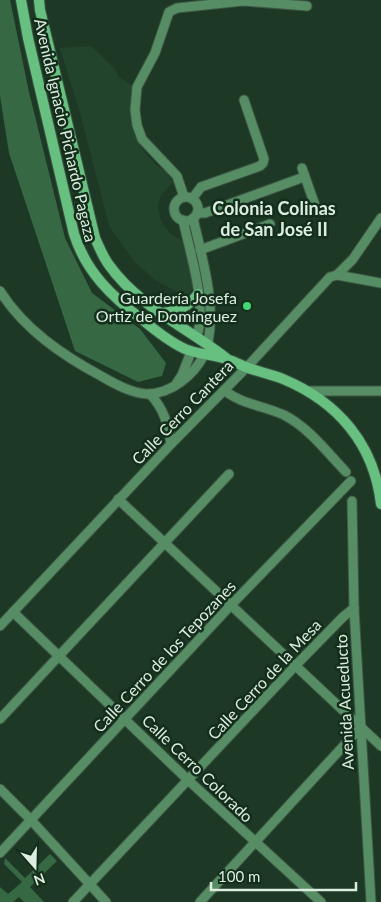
<svg xmlns="http://www.w3.org/2000/svg" width="381" height="902" font-family="Lato,sans-serif">
<style>
.built{fill:#23442c}
.green{fill:#356843}
.lines{fill:none;stroke-linecap:round;stroke-linejoin:round}
.street-casing{stroke:#3c5643;stroke-width:11}
.secondary-casing{stroke:#3c5643;stroke-width:12}
.street{stroke:#578d65;stroke-width:9}
.secondary{stroke:#67c080;stroke-width:10}
.poi-dot{fill:#46d779;stroke:#132e1b;stroke-width:2}
.labels{text-anchor:middle;dominant-baseline:central;stroke-width:5;stroke-linejoin:round;paint-order:stroke}
.street-label{font-size:16px;fill:#ddede0;stroke:#132e1b}
.poi-label{font-size:16px;fill:#ddede0;stroke:#132e1b;text-anchor:end}
.neighbourhood-label{font-size:18px;font-weight:bold;fill:#ddede0;stroke:#132e1b}
</style>
<rect width="100%" height="100%" fill="#1d3925"/>
<!-- built -->
<polygon class="built" points="91,46 114,68 119,77 134,87 133,123 137,140 144,152 156,165 165,171 173,182 161,195 158,206 160,217 164,226 172,235 184,241 193,282 191,291 186,297 154,279 135,262 109,226 81,116 60,48"/>
<!-- green -->
<g class="green">
<polygon points="0,0 10,0 29,92 65,238 92,293 140,329 166,363 162,376 138,382 75,351 9,153 0,96"/>
<polygon points="50,854 57,861 30,887 44,902 24,902 19,897 13,902 0,902 0,887 8,894 22,882 4,864 5,858 25,878"/>
</g>
<g class="lines">
<!-- street casing -->
<g class="street-casing">
<g id="street">
<polyline points="302,168 317,211"/>
<polyline points="184,197 177,176 142,139 137,125 135,110 137,87 155,53 169,12 177,8 243,1 307,6"/>
<circle cx="186" cy="209" r="12"/>
<polyline points="192,199 201,187 260,166 263,163 264,159 244,100"/>
<polyline points="197,213 205,213 304,177"/>
<path d="M 193,218 C 202,258 216,302 208,343"/>
<path d="M 183,220 C 190,253 207,304 197,336"/>
<polyline points="200,250 270,224"/>
<polyline points="337,275 381,283"/>
<path d="M 0,291 C 24,329 62,355 101,376 C 115,384 131,393 147,394 C 171,394 194,375 204,355"/>
<polyline points="176,384 182,375 191,352"/>
<path d="M 224,390 C 241,404 264,406 284,415 C 308,427 327,452 346,472"/>
<polyline points="307,391 381,391"/>
<path d="M 150,394 C 164,409 168,424 171,444"/>
<polyline points="118,499 381,746"/>
<polyline points="352,501 354,608 371,902"/>
<polyline points="13,612 188,780 321,902"/>
<polyline points="0,626 171,444 247,367 330,277 337,275 353,259 381,218"/>
<polyline points="0,719 229,474"/>
<polyline points="0,789 31,820 106,902"/>
<polyline points="0,853 231,605 351,481"/>
<polyline points="73,902 296,665 343,617 354,608"/>
<polyline points="200,902 360,728"/>
</g>
</g>
<!-- secondary casing -->
<g class="secondary-casing">
<g id="secondary">
<path d="M 21,0 L 28,38 L 74,234 C 86,272 112,297 144,321 C 156,331 170,342 185,349 C 199,355 215,354 229,360 C 235,362 241,365 246,367 C 258,372 271,374 283,379 C 338,402 374,444 381,504"/>
<path d="M 39,0 L 40,10 L 95,238 C 99,247 103,257 109,265 C 138,306 188,328 226,358"/>
<path d="M 162,313 C 179,311 188,307 198,294"/>
</g>
</g>
<!-- street -->
<use href="#street" class="street"/>
<!-- secondary -->
<use href="#secondary" class="secondary"/>
</g>
<!-- markers -->
<circle class="poi-dot" cx="247" cy="306" r="5"/>
<g class="labels">
<!-- street labels -->
<g class="street-label">
<text transform="translate(66 130) rotate(77)">Avenida Ignacio Pichardo Pagaza</text>
<text transform="translate(182 412) rotate(-46)">Calle Cerro Cantera</text>
<text transform="translate(164 656) rotate(-47)">Calle Cerro de los Tepozanes</text>
<text transform="translate(264 679) rotate(-47)">Calle Cerro de la Mesa</text>
<text transform="translate(344 702) rotate(-93)">Avenida Acueducto</text>
<text transform="translate(198 768) rotate(44)">Calle Cerro Colorado</text>
</g>
<!-- poi labels -->
<g class="poi-label">
<text x="237" y="297">Guardería Josefa<tspan x="237" dy="18">Ortiz de Domínguez</tspan></text>
</g>
<!-- neighbourhood labels -->
<g class="neighbourhood-label">
<text x="274" y="208">Colonia Colinas<tspan x="274" dy="21">de San José II</tspan></text>
</g>
</g>
<!-- north arrow -->
<g transform="translate(35 867) rotate(160)" stroke="#132e1b" stroke-width="4" paint-order="stroke">
<path d="M0-4L9 19L0 12L-9 19Z" fill="#ddede0"/>
<text y="-8" font-size="14" font-weight="bold" text-anchor="middle" fill="#ddede0">N</text>
</g>
<!-- scale -->
<path d="M211 882v8h145v-8" fill="none" stroke="#ddede0" stroke-width="2.5"/>
<text x="218" y="882" font-size="15" fill="#ddede0" stroke="#132e1b" stroke-width="4" paint-order="stroke">100 m</text>
</svg>
